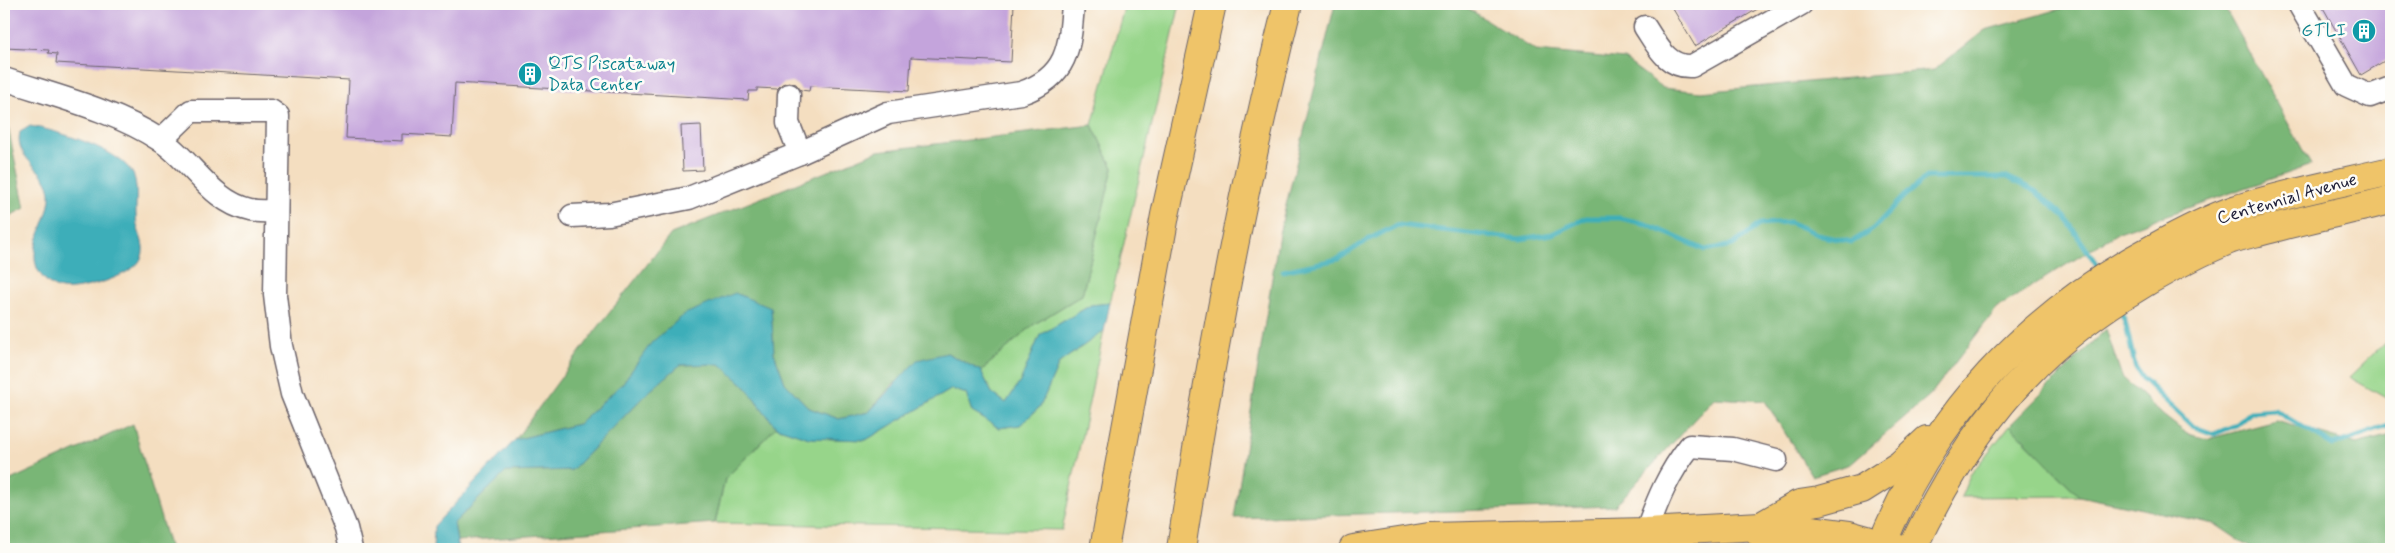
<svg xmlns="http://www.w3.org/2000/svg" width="2395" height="553" font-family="Mynerve,sans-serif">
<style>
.green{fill:#97d58a;stroke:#5c7c62}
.forest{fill:#79b676;stroke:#4e6c58}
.water{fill:#3eaeb9;stroke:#30687a}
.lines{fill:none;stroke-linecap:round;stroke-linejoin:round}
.stream{stroke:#3eaeb9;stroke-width:5}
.building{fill:#c4a4dc}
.minor-casing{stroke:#6c646a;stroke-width:25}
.highway-casing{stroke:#6c646a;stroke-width:30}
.minor{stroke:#fff;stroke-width:22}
.highway{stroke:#efc469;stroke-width:28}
.labels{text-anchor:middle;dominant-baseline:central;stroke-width:5;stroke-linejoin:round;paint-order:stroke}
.culture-label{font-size:18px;fill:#0d838f;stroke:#fdfcf7;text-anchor:end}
.street-label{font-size:18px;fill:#22223b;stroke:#fdfcf7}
</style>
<rect width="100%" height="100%" fill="#fdfcf7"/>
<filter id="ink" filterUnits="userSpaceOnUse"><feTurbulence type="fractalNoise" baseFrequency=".02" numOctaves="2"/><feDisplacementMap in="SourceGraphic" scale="10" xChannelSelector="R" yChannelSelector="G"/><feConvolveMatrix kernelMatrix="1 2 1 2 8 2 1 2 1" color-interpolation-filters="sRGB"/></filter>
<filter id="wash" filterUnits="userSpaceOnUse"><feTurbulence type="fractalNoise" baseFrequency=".0096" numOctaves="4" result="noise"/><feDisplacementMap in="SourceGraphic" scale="20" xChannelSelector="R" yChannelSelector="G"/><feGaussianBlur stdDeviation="1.12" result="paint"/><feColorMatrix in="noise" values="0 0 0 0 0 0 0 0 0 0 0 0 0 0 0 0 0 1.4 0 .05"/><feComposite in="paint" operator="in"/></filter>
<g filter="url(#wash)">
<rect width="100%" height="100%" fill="#f4dec0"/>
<!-- green -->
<g class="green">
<polygon points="1125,4 1180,4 1110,303 1091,305 1040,335 1020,382 1006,403 992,393 981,371 1033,325 1082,295 1113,168 1092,125"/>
<polygon points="1104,331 1062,530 715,523 725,479 776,427 809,438 866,440 952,389 966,394 972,412 999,428 1020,425 1040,407 1059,363"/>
<polygon points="2391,337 2391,401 2349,377"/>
<polygon points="2010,425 2079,496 1961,497 1970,475"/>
</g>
<!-- forest -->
<g class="forest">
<polygon points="1335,4 1461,4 1536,51 1624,59 1663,88 1701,92 1934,70 1985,30 2078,4 2223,4 2311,165 2119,232 1997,308 1931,394 1851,464 1812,476 1765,401 1714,398 1615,506 1234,518 1279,234"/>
<polygon points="4,91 9,132 25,208 4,219"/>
<polygon points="1092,125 1113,168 1082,295 1033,325 981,371 947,353 893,384 869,412 839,419 809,408 785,383 774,353 771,308 653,342 622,384 578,424 515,440 596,330 671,234 878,151"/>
<polygon points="2106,329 2122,377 2164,416 2187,434 2208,439 2276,421 2356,444 2391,435 2391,549 2252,549 2215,524 2079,496 2010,425"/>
<polygon points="720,364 745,386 776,427 725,479 715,523 457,541 454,523 506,472 572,470 644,396 680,365"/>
<polygon points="133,424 170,549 4,549 4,483"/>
</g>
<!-- water -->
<g class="water">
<path d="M 30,126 C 55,130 124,150 134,176 C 139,192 134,209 137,225 C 140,238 148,249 139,262 C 130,276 79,292 62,289 C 52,288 41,278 37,268 C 28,243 51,218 50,194 C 49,169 13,160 20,132 Z"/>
<polygon points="735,293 771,308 774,353 785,383 809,408 839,419 869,412 917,360 947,353 981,371 992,393 1006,403 1020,382 1040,335 1091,305 1110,303 1104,331 1059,363 1040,407 1020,425 999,428 972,412 966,394 952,389 866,440 809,438 776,427 745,386 720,364 680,365 644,396 572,470 506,472 454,523 458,549 433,549 434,526 515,440 578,424 622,384 652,342 685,314"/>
</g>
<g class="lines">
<!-- stream -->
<g class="stream">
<polyline points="1283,271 1338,259 1371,238 1398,225 1520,239 1552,234 1586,218 1620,218 1646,224 1705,250 1733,245 1760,224 1789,222 1822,236 1852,242 1873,229 1904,196 1927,177 2007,177 2035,191 2065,217 2101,271"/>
<polyline points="2119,308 2125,321 2135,366 2143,379 2192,426 2214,434 2236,425 2251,412 2274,410 2333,445 2391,425"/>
</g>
</g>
<g id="blocks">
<!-- building -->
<g class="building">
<polygon points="4,4 1014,4 1011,62 911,57 909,91 810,86 809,91 801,90 796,84 789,82 782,84 777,89 757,88 757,91 749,91 748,100 455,83 452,137 402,134 402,141 346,138 349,80 56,63 57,54 48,53 49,50 4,48"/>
<polygon points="1670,4 1766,4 1695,46"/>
<polygon points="2321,4 2391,4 2391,57 2361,75"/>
<polygon points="701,125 703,170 683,171 681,126"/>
</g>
</g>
</g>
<g filter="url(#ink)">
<use href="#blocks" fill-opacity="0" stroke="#6c646a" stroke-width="1"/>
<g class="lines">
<!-- minor casing -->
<g class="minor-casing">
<g id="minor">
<polyline points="2299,4 2346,85 2370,96 2391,88"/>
<path d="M 1645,27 C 1657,45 1667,68 1692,66 L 1801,4"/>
<path d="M 4,79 C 55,96 114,110 160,140 C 191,159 211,202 250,210 C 258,212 268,211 276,211"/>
<polyline points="789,95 788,123 800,153"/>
<polyline points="161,140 191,111 271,111 278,116 275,295 281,346 292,394 346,528 351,549"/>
<path d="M 572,216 L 609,214 L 689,198 L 800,153 L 888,113 L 1021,93 C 1068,77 1070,47 1073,4"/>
<path d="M 1646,532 C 1658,499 1668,474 1690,446 L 1733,449 L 1776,460"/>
</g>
</g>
<!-- highway casing -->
<g class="highway-casing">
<g id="highway">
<polyline points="1761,526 1799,504 1819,501 1862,489 1900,465 1927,440"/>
<polyline points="1760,533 1799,549"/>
<polyline points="1104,549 1165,215 1212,4"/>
<path d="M 1181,549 C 1209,367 1243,183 1288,4"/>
<polyline points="1353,549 1429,537 1646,532 1761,526 1795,528 1849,535 1899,549"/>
<path d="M 1880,549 C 1933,415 2028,315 2154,248 C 2181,233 2208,219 2237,209 C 2287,193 2340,183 2391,171"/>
<path d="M 1912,549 C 1942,485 1979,424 2028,373 C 2080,318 2160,269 2229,240 C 2242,235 2256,233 2270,229 C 2310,218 2351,210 2391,200"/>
</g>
</g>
<!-- minor -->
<use href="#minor" class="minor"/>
<!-- highway -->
<use href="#highway" class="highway"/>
</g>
</g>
<!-- icons -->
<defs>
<g id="building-disc" transform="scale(1.25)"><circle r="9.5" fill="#0f9aa8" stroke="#fdfcf7"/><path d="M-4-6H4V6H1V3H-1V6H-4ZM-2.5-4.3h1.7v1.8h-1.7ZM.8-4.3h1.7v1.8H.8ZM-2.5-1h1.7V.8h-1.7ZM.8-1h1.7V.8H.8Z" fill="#fff"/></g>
</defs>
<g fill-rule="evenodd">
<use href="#building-disc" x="2364" y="31"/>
<use href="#building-disc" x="530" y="74"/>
</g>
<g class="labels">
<!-- culture labels -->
<g class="culture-label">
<text x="2346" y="31">GTLI</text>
<text x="548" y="64" text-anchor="start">QTS Piscataway<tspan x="548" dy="21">Data Center</tspan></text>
</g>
<!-- street labels -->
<g class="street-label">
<text transform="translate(2287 199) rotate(-16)">Centennial Avenue</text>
</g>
</g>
<!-- margin -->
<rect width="2395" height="553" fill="none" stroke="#fdfcf7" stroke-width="20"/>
</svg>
